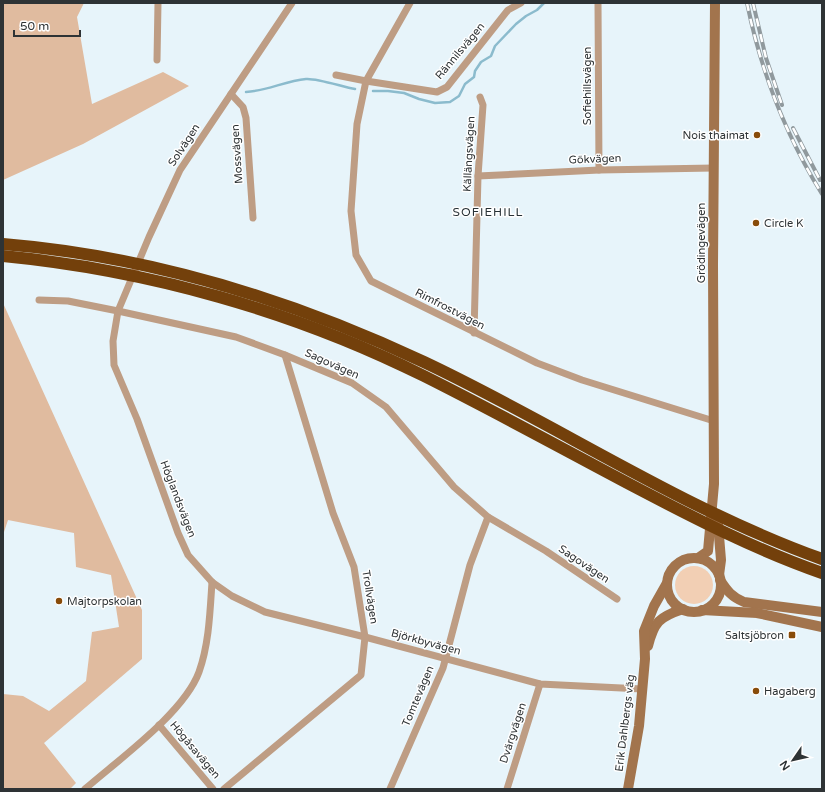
<svg xmlns="http://www.w3.org/2000/svg" width="825" height="792" font-family="'Varela Round',sans-serif">
<style>
.green{fill:#f2cfb4}
.forest{fill:#e0bb9f}
.lines{fill:none;stroke-linecap:round;stroke-linejoin:round}
.stream{stroke:#8bbbcd;stroke-width:2.5}
.street{stroke:#be9d84;stroke-width:7}
.secondary{stroke:#a2744d;stroke-width:10}
.highway{stroke:#73400b;stroke-width:12}
.rail-casing{stroke:#90999d;stroke-width:4}
.rail{stroke:#fff;stroke-width:2.5;stroke-dasharray:8;stroke-linecap:butt}
.poi-dot{fill:#884b09;stroke:#fff;stroke-width:1.5}
.labels{text-anchor:middle;dominant-baseline:central;stroke-width:3;stroke-linejoin:round;paint-order:stroke}
.street-label{font-size:11px;fill:#2e3335;stroke:#fff}
.poi-label{font-size:11px;fill:#2e3335;stroke:#fff;text-anchor:start}
.neighbourhood-label{font-size:12px;letter-spacing:1px;fill:#263035;stroke:#fff}
</style>
<rect width="100%" height="100%" fill="#e7f4fa"/>
<!-- green -->
<circle class="green" cx="694" cy="585" r="19"/>
<!-- forest -->
<g class="forest">
<polygon points="3,3 84,3 77,17 92,104 163,72 189,86 83,144 3,180"/>
<polygon points="3,303 142,610 142,659 44,743 76,783 70,789 3,789 3,694 23,696 49,711 86,681 92,632 119,627 111,575 76,567 74,533 8,520 3,535"/>
</g>
<g class="lines">
<!-- stream -->
<g class="stream">
<polyline points="373,91 388,91 404,93 419,99 435,103 450,102 459,96 465,84 474,77 475,71 481,62 491,56 495,46 516,24 526,16 537,10 544,3"/>
<path d="M 246,92 C 267,91 285,81 306,79 C 317,78 343,87 355,89"/>
</g>
<!-- street -->
<g class="street">
<polyline points="292,3 180,170 149,237 118,311 113,341 114,365 137,419 178,533 188,555 212,582 232,596 265,612 365,637 540,684 642,689"/>
<polyline points="410,3 366,81 357,124 351,211 356,255 371,281 537,363 582,380 714,421"/>
<polyline points="598,3 599,170"/>
<polyline points="157,60 158,3"/>
<polyline points="336,75 366,81 437,92 447,87 508,10 521,3"/>
<polyline points="231,94 243,107 246,118 253,218"/>
<polyline points="478,176 599,170 714,168"/>
<polyline points="39,300 68,301 118,311 236,337 285,355 352,383 386,407 454,487 488,517 546,551 617,599"/>
<polyline points="474,333 478,176 483,105 480,97"/>
<polyline points="159,725 213,789"/>
<path d="M 85,789 C 118,760 184,713 199,672 C 209,644 210,612 212,582"/>
<polyline points="224,789 361,675 365,637 354,567 333,513 285,355"/>
<polyline points="390,789 443,668 470,565 488,517"/>
<polyline points="507,789 540,684"/>
</g>
<!-- secondary -->
<g class="secondary">
<polyline points="718,524 721,560 719,575"/>
<polyline points="698,558 708,551 714,484 713,265 715,3"/>
<circle cx="694" cy="585" r="27"/>
<path d="M 720,580 C 727,591 732,597 744,602 L 822,612"/>
<polyline points="702,610 757,613 822,627"/>
<path d="M 648,646 C 654,622 659,617 683,609"/>
<polyline points="628,789 639,726 645,659 644,631 654,606 667,583"/>
</g>
<!-- highway -->
<g class="highway">
<path d="M 3,244 C 149,256 292,300 424,362 C 558,425 682,509 822,559"/>
<path d="M 3,256 C 148,270 294,311 424,376 C 494,411 563,449 633,486 C 694,518 756,550 822,573"/>
</g>
<!-- rail casing -->
<g class="rail-casing">
<g id="rail">
<path d="M 747,3 C 761,72 785,134 822,194"/>
<polyline points="753,3 766,58 782,105"/>
<polyline points="793,128 820,180"/>
</g>
</g>
<!-- rail -->
<use href="#rail" class="rail"/>
</g>
<!-- markers -->
<g class="poi-dot">
<circle cx="757" cy="135" r="4"/>
<circle cx="756" cy="223" r="4"/>
<circle cx="59" cy="601" r="4"/>
<rect x="788" y="631" width="8" height="8" rx="2"/>
<circle cx="756" cy="691" r="4"/>
</g>
<g class="labels">
<!-- street labels -->
<g class="street-label">
<text transform="translate(460 51) rotate(-50)">Rännilsvägen</text>
<text transform="translate(587 86) rotate(-90)">Sofiehillsvägen</text>
<text transform="translate(184 145) rotate(-57)">Solvägen</text>
<text transform="translate(237 154) rotate(-94)">Mossvägen</text>
<text transform="translate(469 154) rotate(-87)">Källängsvägen</text>
<text transform="translate(595 159) rotate(-2)">Gökvägen</text>
<text transform="translate(701 243) rotate(-90)">Grödingevägen</text>
<text transform="translate(450 309) rotate(27)">Rimfrostvägen</text>
<text transform="translate(332 364) rotate(24)">Sagovägen</text>
<text transform="translate(178 499) rotate(69)">Höglandsvägen</text>
<text transform="translate(584 564) rotate(34)">Sagovägen</text>
<text transform="translate(370 597) rotate(81)">Trollvägen</text>
<text transform="translate(426 642) rotate(15)">Björkbyvägen</text>
<text transform="translate(418 696) rotate(-67)">Tomtevägen</text>
<text transform="translate(625 723) rotate(-83)">Erik Dahlbergs väg</text>
<text transform="translate(513 733) rotate(-72)">Dvärgvägen</text>
<text transform="translate(195 750) rotate(50)">Högåsavägen</text>
</g>
<!-- poi labels -->
<g class="poi-label">
<text x="749" y="135" text-anchor="end">Nois thaimat</text>
<text x="764" y="223">Circle K</text>
<text x="67" y="601">Majtorpskolan</text>
<text x="784" y="635" text-anchor="end">Saltsjöbron</text>
<text x="764" y="691">Hagaberg</text>
</g>
<!-- neighbourhood labels -->
<g class="neighbourhood-label">
<text x="488" y="212">SOFIEHILL</text>
</g>
</g>
<!-- border -->
<rect width="825" height="792" fill="none" stroke="#2e3335" stroke-width="8"/>
<!-- north arrow -->
<g transform="translate(793 760) rotate(236)" stroke="#ffffff" stroke-width="3" paint-order="stroke">
<path d="M0-3L7 15L0 10L-7 15Z" fill="#2e3335"/>
<text y="-6" font-size="11" font-weight="bold" text-anchor="middle" fill="#2e3335">N</text>
</g>
<!-- scale -->
<path d="M14 30v6h66v-6" fill="none" stroke="#2e3335" stroke-width="2"/>
<text x="20" y="30" font-size="12" fill="#2e3335" stroke="#ffffff" stroke-width="3" paint-order="stroke">50 m</text>
</svg>
